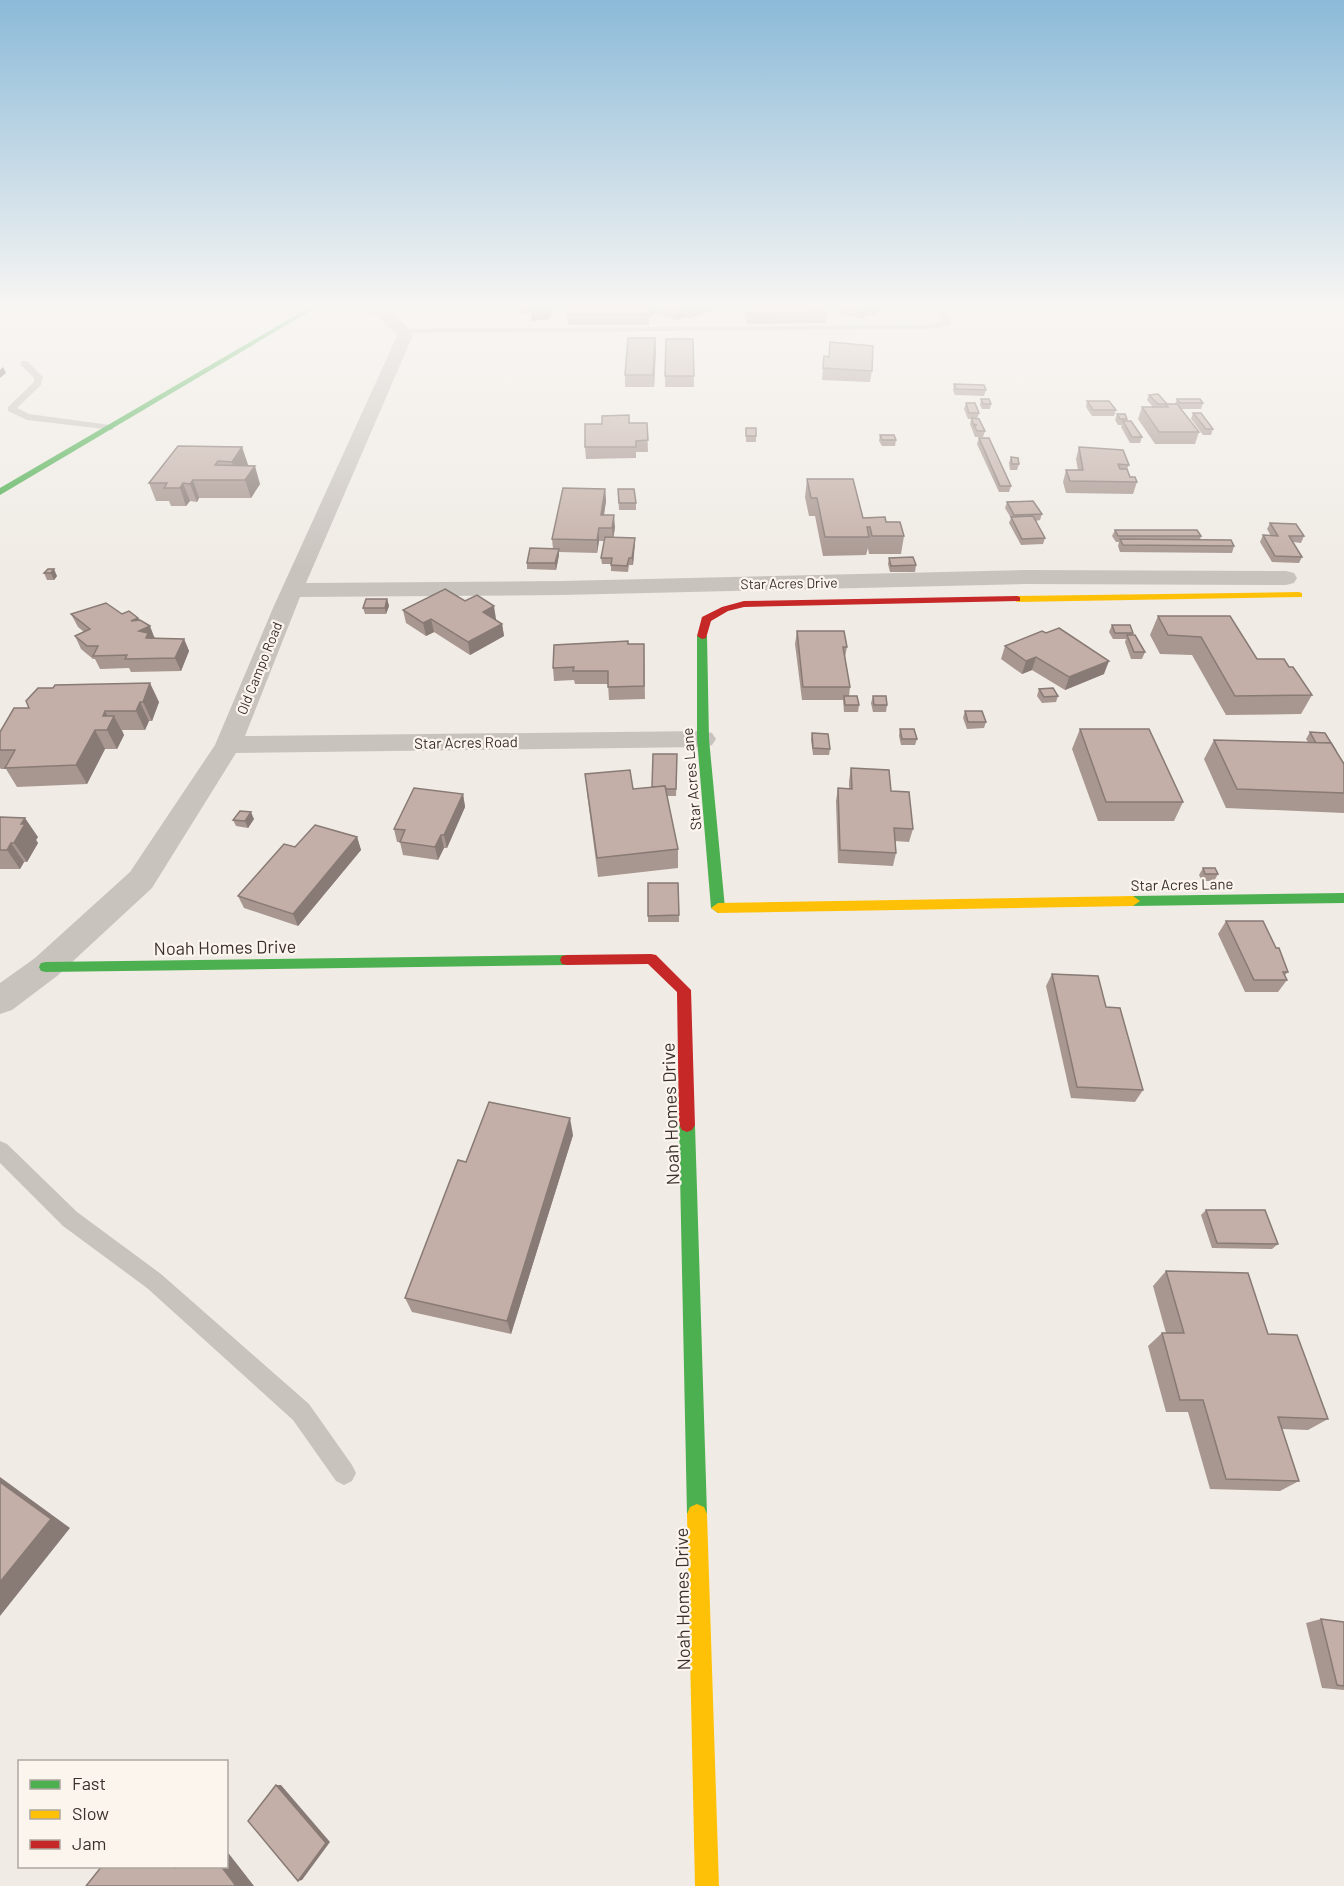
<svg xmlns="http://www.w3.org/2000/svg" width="1344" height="1886" font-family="Barlow,sans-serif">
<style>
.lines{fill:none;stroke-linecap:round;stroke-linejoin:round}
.lane{fill:#c9c3be;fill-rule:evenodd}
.street{fill:#c9c3be;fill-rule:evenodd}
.fast{fill:#4caf50;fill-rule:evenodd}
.slow{fill:#ffc107;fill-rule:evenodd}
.jam{fill:#c62828;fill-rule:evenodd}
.wall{fill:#a89690}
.shaded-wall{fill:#887a75}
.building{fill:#c3afa7;stroke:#887a75;stroke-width:1.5}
.labels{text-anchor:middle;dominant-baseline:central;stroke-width:4.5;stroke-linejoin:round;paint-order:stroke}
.far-street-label{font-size:14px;fill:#3b302b;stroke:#fbf5ee}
.street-label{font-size:15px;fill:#3b302b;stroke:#fbf5ee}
.near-street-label{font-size:18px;fill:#3b302b;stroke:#fbf5ee}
</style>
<rect width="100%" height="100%" fill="#f0ebe5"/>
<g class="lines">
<!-- lane -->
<g class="lane">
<polygon points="937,304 945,304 951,325 927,329 401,333 397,331 401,329 927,325 943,321"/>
<polygon points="21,361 27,361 43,377 41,385 17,408 29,414 110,425 113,426 113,430 27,420 8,411 8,407 34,382 34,378 21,365"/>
<polygon points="0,1141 7,1144 77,1212 161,1274 309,1404 352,1465 356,1473 352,1481 344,1485 336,1481 293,1420 147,1288 63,1226 0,1163"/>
</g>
<!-- street -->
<path class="street" d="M 343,304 C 374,304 393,308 413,335 L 306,583 L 562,581 L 1025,570 L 1286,571 L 1294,573 L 1297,578 L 1294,583 L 1286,585 L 1025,584 L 562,595 L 300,597 L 245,736 L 703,731 L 712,733 L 716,739 L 712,745 L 703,747 L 236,753 L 152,888 L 57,976 L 12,1010 L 0,1014 L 0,983 L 35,958 L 130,872 L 215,745 L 273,608 L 397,336 L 379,317 L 345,307 Z"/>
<!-- fast -->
<g class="fast">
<polygon points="315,304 322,304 0,495 0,488"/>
<polygon points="702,633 707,636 709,739 725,908 718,913 711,908 697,739 697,636"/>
<polygon points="1344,893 1344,903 1133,906 1126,901 1133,896"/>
<polygon points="567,955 572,956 574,960 572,964 567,965 46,972 41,971 39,967 41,963 46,962"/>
<polygon points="687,1118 692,1120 695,1125 707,1514 704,1521 697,1524 690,1521 687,1514 679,1125 682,1120"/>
</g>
<!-- slow -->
<g class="slow">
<polygon points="1299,592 1302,593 1302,597 1017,602 1012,599 1017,596"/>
<polygon points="1133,896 1140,901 1133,906 718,913 711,908 718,903"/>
<polygon points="697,1504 704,1507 707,1514 719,1886 695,1886 687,1514 690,1507"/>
</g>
<!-- jam -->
<g class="jam">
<polygon points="1017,596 1020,597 1020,601 744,607 728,611 711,621 706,638 702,639 697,636 702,617 722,607 744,601"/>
<polygon points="651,954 656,955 691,990 695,1125 692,1130 687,1132 682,1130 679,1125 677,992 648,964 567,965 562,964 560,960 562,956 567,955"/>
</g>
</g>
<!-- wall -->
<g class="wall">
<polygon points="515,304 559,304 557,308 553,308 549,319 532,321 531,314 516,314"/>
<polygon points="608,304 726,304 710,312 689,318 685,317 677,320 658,314 658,312 649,317 649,325 568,325 567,314 608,306"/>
<polygon points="780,304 819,304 818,304 827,312 826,323 747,324 745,316 746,305 780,305"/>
<polygon points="827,304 897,304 889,309 885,308 872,316 867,315 861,319 840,313 839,304 835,307 827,305"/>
<polygon points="666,339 693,339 694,387 665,387"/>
<polygon points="656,349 654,387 625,387 625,375"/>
<polygon points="824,356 872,371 870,382 822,380"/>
<polygon points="954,384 986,390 984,396 955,395 953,390"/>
<polygon points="1149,395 1167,404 1175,404 1177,399 1203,403 1201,409 1181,409 1199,432 1195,444 1155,444 1138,419 1142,407 1153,407 1147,400"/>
<polygon points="981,399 991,404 990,409 982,409 980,405"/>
<polygon points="1087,401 1116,410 1114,416 1092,416 1086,407"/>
<polygon points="966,403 979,413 977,419 985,431 983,437 975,437 970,424 971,419 968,419 964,409"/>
<polygon points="1193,413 1213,429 1211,435 1203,435 1191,419"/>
<polygon points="1117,414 1127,419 1126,421 1142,437 1140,443 1130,443 1121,427 1122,425 1118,425 1115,420"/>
<polygon points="629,423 647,423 648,452 636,452 636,458 586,459 585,447"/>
<rect x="746" y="428" width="10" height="14"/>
<polygon points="880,435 896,440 895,446 882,446 879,441"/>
<polygon points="979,438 1011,486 1009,492 999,492 977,444"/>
<polygon points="242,447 248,465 247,466 260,484 251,498 199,498 197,502 190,501 186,506 171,506 169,501 156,501 149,483"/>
<polygon points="1079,447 1129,465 1127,469 1130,477 1137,482 1133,494 1066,493 1063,482 1066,470 1078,470 1076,459"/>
<polygon points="1011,457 1019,464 1017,470 1010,470 1009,463"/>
<polygon points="807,479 863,518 886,522 904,536 901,554 869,554 868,548 866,555 823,556 815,516 809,516 805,497"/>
<polygon points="605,489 606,501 604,515 615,527 613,537 635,538 633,565 629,565 628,572 611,571 611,564 602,564 601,558 604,541 599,541 597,553 559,552 559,555 556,570 527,569 527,563 553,549 552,539"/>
<polygon points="618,489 636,503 636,510 619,510"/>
<polygon points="1007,502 1042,514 1040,520 1036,521 1045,538 1043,544 1021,545 1009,523 1011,518 1005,508"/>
<polygon points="1270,523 1304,536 1301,543 1293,542 1302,557 1299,563 1272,562 1260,542 1263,535 1271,536 1267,529"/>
<polygon points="1115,530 1201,536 1200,540 1234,546 1232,553 1120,552 1118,546 1119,542 1116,542 1112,536"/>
<polygon points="889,558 916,565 915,572 890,572 888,564"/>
<polygon points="48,569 57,576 54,580 47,580 44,573"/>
<polygon points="387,599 389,606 386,614 365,614 363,608"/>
<polygon points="465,601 496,619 495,619 502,624 504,636 470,655 434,632 426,636 406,623 403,610"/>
<polygon points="71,614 122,614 138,618 155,638 184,639 189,651 181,671 131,672 129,668 100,669 95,659 93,659 81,649 75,636 84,632 78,627"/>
<polygon points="1158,616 1257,659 1289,667 1312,695 1301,714 1226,715 1192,655 1160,654 1150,635"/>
<polygon points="1112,625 1133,633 1132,635 1145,652 1142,659 1131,659 1125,642 1126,639 1113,639 1109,632"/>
<polygon points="797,631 847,647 845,657 850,687 849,696 859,705 858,712 844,712 843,700 802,700 795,644"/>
<polygon points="628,644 644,644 645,699 609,700 608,684 575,684 574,680 554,681 553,668"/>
<polygon points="1005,646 1104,674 1065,690 1032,670 1022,674 1001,659"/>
<polygon points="1039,689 1058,696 1056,702 1042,703 1037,696"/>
<polygon points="873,696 887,705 886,712 873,712 871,703"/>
<polygon points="26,701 159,702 152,721 149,721 145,730 122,730 124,735 117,749 105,749 87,784 17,787 6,769 1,769 0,768 0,732 29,708"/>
<polygon points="965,711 986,722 984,728 967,729 963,718"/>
<polygon points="900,729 917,739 915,745 901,745 899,736"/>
<polygon points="1080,729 1183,802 1174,821 1098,821 1072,749"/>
<polygon points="1310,732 1343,762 1344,762 1344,813 1226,808 1204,759 1214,740 1308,742 1306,739"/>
<polygon points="812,733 830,749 829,755 813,755 811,740"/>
<polygon points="677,754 676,796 667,796 678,849 678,868 598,877 587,793 585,774 633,789 652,787"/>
<polygon points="851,768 891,791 913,829 909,842 895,841 896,853 893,866 838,863 836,801 838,788 849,789 849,781"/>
<polygon points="463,794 465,807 447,848 444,848 438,860 403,855 400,842 397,842 394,829"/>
<polygon points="0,817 38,837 36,840 38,843 27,862 24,862 20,869 0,869"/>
<polygon points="254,819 248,828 236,826 233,820"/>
<polygon points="357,837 361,850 298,926 244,908 238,896 295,847"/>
<polygon points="1203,868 1218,874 1214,881 1202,881 1199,875"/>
<polygon points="648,883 679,915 679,922 648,922"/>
<polygon points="1226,921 1288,972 1285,975 1287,980 1278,992 1245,992 1218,934"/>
<polygon points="1052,974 1106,1007 1143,1090 1135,1102 1071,1098 1046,986"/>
<polygon points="573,1135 511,1334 412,1312 405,1298 466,1162"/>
<polygon points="1206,1210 1278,1244 1272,1249 1212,1248 1201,1215"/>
<polygon points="1166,1271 1268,1334 1328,1419 1308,1430 1282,1429 1299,1481 1280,1491 1210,1489 1188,1412 1166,1412 1148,1346 1162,1333 1166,1333 1153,1286"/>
<polygon points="1321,1619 1344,1622 1344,1690 1322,1688 1306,1623"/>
</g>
<!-- shaded-wall -->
<g class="shaded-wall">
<polygon points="547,304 552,304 553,308 549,319 532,321 531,306"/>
<polygon points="628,304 634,304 634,308 628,311"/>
<polygon points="653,304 658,304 658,312 649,317 648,306"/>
<polygon points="677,304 685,304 685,317 677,320"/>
<polygon points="689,304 726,304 710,312 689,318"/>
<polygon points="863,304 869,304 867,315 861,319"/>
<polygon points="874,304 885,304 885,308 872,316"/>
<polygon points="889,304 897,304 889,309"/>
<polygon points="655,338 656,349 654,387 653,375"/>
<polygon points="3,367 6,373 0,378 0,370"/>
<polygon points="242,447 248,465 238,479 232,462"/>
<polygon points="255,466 260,484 251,498 245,480"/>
<polygon points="193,480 199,498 197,502 190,484"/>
<polygon points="183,483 190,501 186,506 180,488"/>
<polygon points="605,489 606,501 602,527 601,515"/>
<polygon points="614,515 615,527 613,541 612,528"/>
<polygon points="599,528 599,541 597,553 597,540"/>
<polygon points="635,538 635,544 633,565 632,558"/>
<polygon points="559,549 559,555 556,570 555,563"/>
<polygon points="54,569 57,576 54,580 51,573"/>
<polygon points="387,599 389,606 386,614 385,608"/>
<polygon points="494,606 496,619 485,625 483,612"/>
<polygon points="138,618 143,629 150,626 155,639 153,646 131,621"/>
<polygon points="431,619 434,632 426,636 423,623"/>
<polygon points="502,624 504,636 470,655 468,642"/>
<polygon points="184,639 189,651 181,671 175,658"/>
<polygon points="1036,657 1032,670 1022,674 1026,661"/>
<polygon points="1109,661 1104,674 1065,690 1069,677"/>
<polygon points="150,683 159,702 152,721 143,702"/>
<polygon points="140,702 149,721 145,730 136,711"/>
<polygon points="105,711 111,723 114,716 124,735 117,749 107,730 103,716"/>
<polygon points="95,730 105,749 87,784 76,765"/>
<polygon points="463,794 465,807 447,848 444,835"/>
<polygon points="251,812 254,819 248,828 245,821"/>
<polygon points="25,818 38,837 36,840 38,843 27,862 14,843 21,824"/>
<polygon points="441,835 444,848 438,860 435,847"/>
<polygon points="357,837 361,850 298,926 293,914"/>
<polygon points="11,843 24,862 20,869 7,850"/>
<polygon points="570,1118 573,1135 511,1334 507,1321"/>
<polygon points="0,1477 70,1528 0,1616"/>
<polygon points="276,1785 281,1785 330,1842 302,1880 298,1881"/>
<polygon points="226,1850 254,1886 236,1886 221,1866 226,1866"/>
</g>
<!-- building -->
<g class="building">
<polygon points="531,304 547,304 531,306"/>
<polygon points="644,304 653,304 648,306 648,314 567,314 568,306 640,306"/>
<polygon points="825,304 827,312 747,313 746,305"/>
<polygon points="628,338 655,338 653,375 625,375"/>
<polygon points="666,339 693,339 694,376 665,376"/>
<polygon points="830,342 873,346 872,371 823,368 824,356 829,357"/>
<polygon points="954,384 984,385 986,390 956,389"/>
<polygon points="1158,394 1167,404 1158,404 1149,395"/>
<polygon points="981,399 989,399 991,404 983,404"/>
<polygon points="1177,399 1200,399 1203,403 1180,403"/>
<polygon points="1087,401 1109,401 1116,410 1093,410"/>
<polygon points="966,403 975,403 979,413 969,413"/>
<polygon points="1166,404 1177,404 1199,432 1159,432 1142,407 1168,407"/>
<polygon points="1193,413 1201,413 1213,429 1206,429"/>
<polygon points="1117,414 1125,414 1127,419 1120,419"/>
<polygon points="629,415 629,423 647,423 648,440 636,441 636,447 585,447 585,424 602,424 602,416"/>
<polygon points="972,418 979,419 985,431 977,431 974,425 977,425 973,424"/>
<polygon points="1123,421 1131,421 1142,437 1132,437"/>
<rect x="746" y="428" width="10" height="8"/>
<polygon points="880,435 894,435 896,440 882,440"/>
<polygon points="979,438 989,438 1011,486 1000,486"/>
<polygon points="178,446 242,447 232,462 218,461 215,465 255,466 245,480 193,480 190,484 183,483 180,488 164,488 167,483 149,483"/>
<polygon points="1079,447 1123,450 1129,465 1118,464 1120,469 1127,469 1130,477 1135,477 1137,482 1070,481 1066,470 1083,470"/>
<polygon points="1011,457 1018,458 1019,464 1012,464"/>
<polygon points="807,479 853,479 863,518 885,517 886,522 900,522 904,536 872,536 870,527 867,527 869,537 825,537 817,498 811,498"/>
<polygon points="563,488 605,489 601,515 614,515 612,528 599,528 597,540 552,539"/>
<polygon points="618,489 634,489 636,503 619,503"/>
<polygon points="1033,501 1042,514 1014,515 1007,502"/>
<polygon points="1033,516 1045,538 1022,539 1011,517"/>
<polygon points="1270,523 1296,524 1304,536 1289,536 1302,557 1275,556 1263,535 1278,536"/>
<polygon points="1115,530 1197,530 1201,536 1118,536"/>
<polygon points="605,537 635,538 632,558 629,558 627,566 611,565 612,558 601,558"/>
<polygon points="1120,539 1231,540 1234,546 1123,545"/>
<polygon points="530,548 559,549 555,563 527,563"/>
<polygon points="913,557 916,565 891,566 889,558"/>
<polygon points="48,569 54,569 51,573 44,573"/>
<polygon points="445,589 465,601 477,595 494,606 483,612 502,624 468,642 431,619 423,623 403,610"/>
<polygon points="366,599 387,599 385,608 363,608"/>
<polygon points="106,603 122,614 129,611 138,618 131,621 140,620 150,626 139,631 148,633 146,638 184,639 175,658 125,659 127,655 93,656 98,646 87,646 75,636 90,629 71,614"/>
<polygon points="1158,616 1230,616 1257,659 1284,659 1289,667 1293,667 1312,695 1235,696 1201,637 1168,635"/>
<polygon points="1112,625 1130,625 1133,633 1115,633"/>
<polygon points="1059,628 1109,661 1069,677 1036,657 1026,661 1005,646 1042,631 1046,633"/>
<polygon points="797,631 844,631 847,647 843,647 850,687 803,687"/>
<polygon points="1127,635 1135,635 1145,652 1134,652"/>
<polygon points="628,641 628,644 644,644 644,686 608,687 608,671 573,671 574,667 553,668 554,645"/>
<polygon points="150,683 143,702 140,702 136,711 105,711 103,716 114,716 107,730 95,730 76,765 5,768 15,750 0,750 0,732 14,708 29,708 26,701 38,688 53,688 55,685"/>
<polygon points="1053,688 1058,696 1044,697 1039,689"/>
<polygon points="844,696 857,696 859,705 845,705"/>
<polygon points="873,696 886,696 887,705 874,705"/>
<polygon points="965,711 982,711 986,722 968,722"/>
<polygon points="900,729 914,729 917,739 902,739"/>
<polygon points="1080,729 1149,729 1183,802 1106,802"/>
<polygon points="1310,732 1325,733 1336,751 1331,743 1316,743"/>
<polygon points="812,733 828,734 830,749 813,748"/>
<polygon points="1214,740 1331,743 1344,764 1344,793 1237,789"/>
<polygon points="653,754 677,754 676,789 666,789 665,786 652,787"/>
<polygon points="851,768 889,770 891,791 909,792 913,829 894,828 896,853 840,850 838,788 852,789"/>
<polygon points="630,770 633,789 665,786 678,849 597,858 585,774"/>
<polygon points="414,788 463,794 444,835 441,835 435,847 400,842 405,830 394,829"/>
<polygon points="240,811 251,812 245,821 233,820"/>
<polygon points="0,817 25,818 21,824 25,824 14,843 11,843 7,850 0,850"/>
<polygon points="315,825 357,837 293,914 238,896 284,844 295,847"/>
<polygon points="1203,868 1215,868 1218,874 1205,874"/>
<polygon points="648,883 678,883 679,915 648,916"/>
<polygon points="1226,921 1263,921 1276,948 1279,948 1288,972 1283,972 1287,980 1254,980"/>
<polygon points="1052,974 1098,976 1106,1007 1120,1008 1143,1090 1077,1087"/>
<polygon points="489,1102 570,1118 507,1321 405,1298 458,1160 466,1162"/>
<polygon points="1206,1210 1265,1210 1278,1244 1217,1243"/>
<polygon points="1166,1271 1248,1273 1268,1334 1297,1335 1328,1419 1278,1417 1299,1481 1226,1479 1203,1400 1180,1400 1162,1333 1184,1333"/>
<polygon points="0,1482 51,1519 0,1582"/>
<polygon points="1321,1619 1344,1622 1344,1686 1337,1685"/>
<polygon points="276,1785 326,1843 298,1881 248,1821"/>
<polygon points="102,1866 173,1866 175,1868 176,1866 221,1866 236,1886 86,1886"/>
</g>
<!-- sky -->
<linearGradient id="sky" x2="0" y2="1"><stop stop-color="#8bbad8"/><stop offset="0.54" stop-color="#f8f6f3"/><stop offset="1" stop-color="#f8f6f3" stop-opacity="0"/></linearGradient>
<rect width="1344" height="568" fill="url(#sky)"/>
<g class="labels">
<!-- far-street labels -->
<g class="far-street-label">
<text transform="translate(789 583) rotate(-1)">Star Acres Drive</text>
<text transform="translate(259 668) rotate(-68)">Old Campo Road</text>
</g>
<!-- street labels -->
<g class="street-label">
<text transform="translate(466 742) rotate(-1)">Star Acres Road</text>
<text transform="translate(691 779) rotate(-95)">Star Acres Lane</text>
<text transform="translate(1182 884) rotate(-1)">Star Acres Lane</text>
</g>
<!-- near-street labels -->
<g class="near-street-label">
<text transform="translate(225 947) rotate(-1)">Noah Homes Drive</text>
<text transform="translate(670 1114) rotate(-92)">Noah Homes Drive</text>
<text transform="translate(682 1599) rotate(-91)">Noah Homes Drive</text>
</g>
</g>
<!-- legend -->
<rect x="18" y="1760" width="210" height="108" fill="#fbf5ee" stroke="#aea6a0" stroke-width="1.5"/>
<rect x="30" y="1780" width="30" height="9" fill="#4caf50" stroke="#aea6a0" stroke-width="1.5"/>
<text x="72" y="1790" font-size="18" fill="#3b302b">Fast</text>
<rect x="30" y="1810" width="30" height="9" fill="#ffc107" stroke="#aea6a0" stroke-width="1.5"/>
<text x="72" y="1820" font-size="18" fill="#3b302b">Slow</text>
<rect x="30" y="1840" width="30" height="9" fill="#c62828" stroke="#aea6a0" stroke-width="1.5"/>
<text x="72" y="1850" font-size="18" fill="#3b302b">Jam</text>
</svg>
